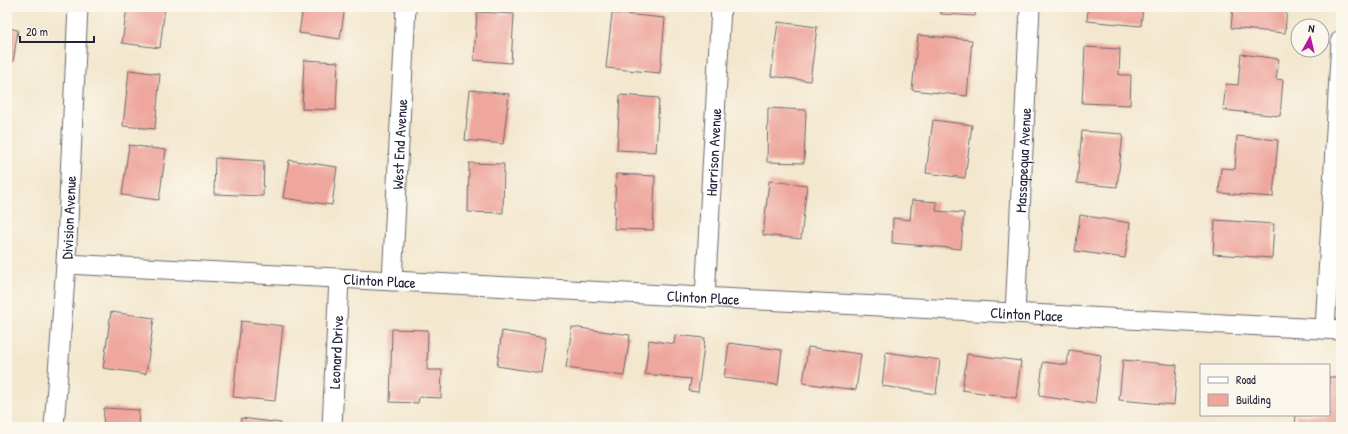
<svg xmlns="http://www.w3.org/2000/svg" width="1348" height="434" font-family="'Patrick Hand',sans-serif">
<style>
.building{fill:#eea69d}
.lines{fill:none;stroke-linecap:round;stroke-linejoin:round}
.minor-casing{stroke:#6b676e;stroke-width:21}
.minor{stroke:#fff;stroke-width:19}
.labels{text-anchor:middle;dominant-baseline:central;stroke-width:3.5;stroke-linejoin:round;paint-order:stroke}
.street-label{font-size:15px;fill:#22223b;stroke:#fbf7ec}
</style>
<rect width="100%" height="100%" fill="#fbf7ec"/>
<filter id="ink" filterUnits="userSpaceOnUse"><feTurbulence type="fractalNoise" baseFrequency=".025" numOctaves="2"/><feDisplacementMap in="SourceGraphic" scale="8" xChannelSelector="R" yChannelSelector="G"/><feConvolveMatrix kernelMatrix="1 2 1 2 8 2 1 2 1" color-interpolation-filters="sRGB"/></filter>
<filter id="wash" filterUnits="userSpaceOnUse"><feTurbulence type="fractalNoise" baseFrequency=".012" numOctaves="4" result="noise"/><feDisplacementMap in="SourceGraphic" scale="16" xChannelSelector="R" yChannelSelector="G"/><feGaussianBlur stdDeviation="0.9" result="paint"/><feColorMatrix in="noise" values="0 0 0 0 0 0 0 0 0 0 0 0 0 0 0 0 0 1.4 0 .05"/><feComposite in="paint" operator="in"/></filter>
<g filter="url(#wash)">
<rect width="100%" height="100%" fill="#f3e7ce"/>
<g id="blocks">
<!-- building -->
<g class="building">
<polygon points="127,7 165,7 160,48 122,43"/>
<polygon points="303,7 345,7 340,39 299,33"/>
<polygon points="941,7 976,7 975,16 941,14"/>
<polygon points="1088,7 1143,7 1141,26 1087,21"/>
<polygon points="1233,7 1287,7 1285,33 1231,28"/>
<polygon points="477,12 514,14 511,63 474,60"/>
<polygon points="612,13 665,18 660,73 606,68"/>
<polygon points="778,22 817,27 810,81 771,76"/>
<polygon points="7,28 18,30 13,62 7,61"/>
<polygon points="918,35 972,40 967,96 912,90"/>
<polygon points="1085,47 1120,49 1119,75 1131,75 1130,105 1082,103"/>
<polygon points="1241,54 1279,59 1276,79 1283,80 1280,116 1223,110 1226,84 1238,85"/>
<polygon points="304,60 338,62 336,110 302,109"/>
<polygon points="129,70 160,74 155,129 123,126"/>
<polygon points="470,90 509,94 503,144 465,140"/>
<polygon points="620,95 659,98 656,152 617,150"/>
<polygon points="768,108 806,110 804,163 767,162"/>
<polygon points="933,120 972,125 965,178 926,173"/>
<polygon points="1082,131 1123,134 1117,187 1077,183"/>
<polygon points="1237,136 1278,140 1273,197 1219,193 1221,168 1235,169"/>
<polygon points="129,145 166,150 159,200 122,195"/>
<polygon points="215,158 264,161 263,196 214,194"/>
<polygon points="289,160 337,167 332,205 283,198"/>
<polygon points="469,163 504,164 503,213 468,212"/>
<polygon points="616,174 655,176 653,230 614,229"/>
<polygon points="769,181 807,185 801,239 763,235"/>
<polygon points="912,200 937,202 936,211 964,213 961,249 892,243 893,218 910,220"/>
<polygon points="1080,215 1130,223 1125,258 1075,251"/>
<polygon points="1215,220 1274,224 1272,258 1213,254"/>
<polygon points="111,312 154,318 146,374 103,368"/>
<polygon points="241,321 283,326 275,401 233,397"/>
<polygon points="572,327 630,335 624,376 566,368"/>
<polygon points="392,329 428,330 427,370 442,370 441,398 419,397 418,403 390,402"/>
<polygon points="502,331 546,338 541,373 497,366"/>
<polygon points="675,335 705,338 698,392 689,391 691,379 645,374 649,340 674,344"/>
<polygon points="729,343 782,350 778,385 724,378"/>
<polygon points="808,347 861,354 856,390 803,383"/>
<polygon points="1069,350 1101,355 1095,404 1039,396 1043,362 1067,365"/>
<polygon points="886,352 940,360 936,394 882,386"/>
<polygon points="967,354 1021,361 1016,398 962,390"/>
<polygon points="1123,360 1177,365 1174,405 1119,400"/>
<polygon points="1329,377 1341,377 1338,427 1295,427 1296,415 1329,415"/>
<polygon points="104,408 139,410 138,427 103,427"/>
<polygon points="241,418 281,423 281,427 240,427"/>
<polygon points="389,423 413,426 413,427 388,427"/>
</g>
</g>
</g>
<g filter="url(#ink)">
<use href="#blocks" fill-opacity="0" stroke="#6b676e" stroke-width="1"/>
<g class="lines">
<!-- minor casing -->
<g class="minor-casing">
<g id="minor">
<path id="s1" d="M 66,264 L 1341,330"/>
<path id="s2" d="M 392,281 L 406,7"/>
<path id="s3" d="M 705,297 L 721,7"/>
<path id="s4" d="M 1015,313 L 1030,7"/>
<polyline points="1325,329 1341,40"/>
<path id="s5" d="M 54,427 L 66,264 L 78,7"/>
<path id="s6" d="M 332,427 L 339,278"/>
</g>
</g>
<!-- minor -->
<use href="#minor" class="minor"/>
</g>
</g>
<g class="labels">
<!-- street labels -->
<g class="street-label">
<text stroke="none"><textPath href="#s2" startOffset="137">West End Avenue</textPath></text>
<text stroke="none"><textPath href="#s3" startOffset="145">Harrison Avenue</textPath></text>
<text stroke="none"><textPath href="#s4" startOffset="153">Massapequa Avenue</textPath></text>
<text stroke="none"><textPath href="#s5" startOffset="210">Division Avenue</textPath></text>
<text stroke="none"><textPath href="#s1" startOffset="314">Clinton Place</textPath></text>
<text stroke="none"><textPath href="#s1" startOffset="638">Clinton Place</textPath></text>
<text stroke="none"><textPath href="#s1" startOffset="962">Clinton Place</textPath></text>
<text stroke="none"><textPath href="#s6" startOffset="75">Leonard Drive</textPath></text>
</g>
</g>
<!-- margin -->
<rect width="1348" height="434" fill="none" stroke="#fbf7ec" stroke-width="24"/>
<!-- legend -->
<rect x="1200" y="364" width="130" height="52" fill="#fbf7ec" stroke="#a4a2a5"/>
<rect x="1208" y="377" width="20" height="6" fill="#ffffff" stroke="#a4a2a5"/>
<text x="1236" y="384" font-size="12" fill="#22223b">Road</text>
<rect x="1208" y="394" width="20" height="12" fill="#eea69d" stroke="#a4a2a5"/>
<text x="1236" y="404" font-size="12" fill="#22223b">Building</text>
<!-- north arrow -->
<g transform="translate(1310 38) rotate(8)"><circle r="19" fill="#fbf7ec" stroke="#a4a2a5"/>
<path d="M0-3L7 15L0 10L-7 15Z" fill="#b5179e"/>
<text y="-6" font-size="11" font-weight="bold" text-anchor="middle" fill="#22223b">N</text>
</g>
<!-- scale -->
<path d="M20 36v6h74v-6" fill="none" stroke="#22223b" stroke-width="2"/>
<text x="26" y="36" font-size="12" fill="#22223b" stroke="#fbf7ec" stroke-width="3" paint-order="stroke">20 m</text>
</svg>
